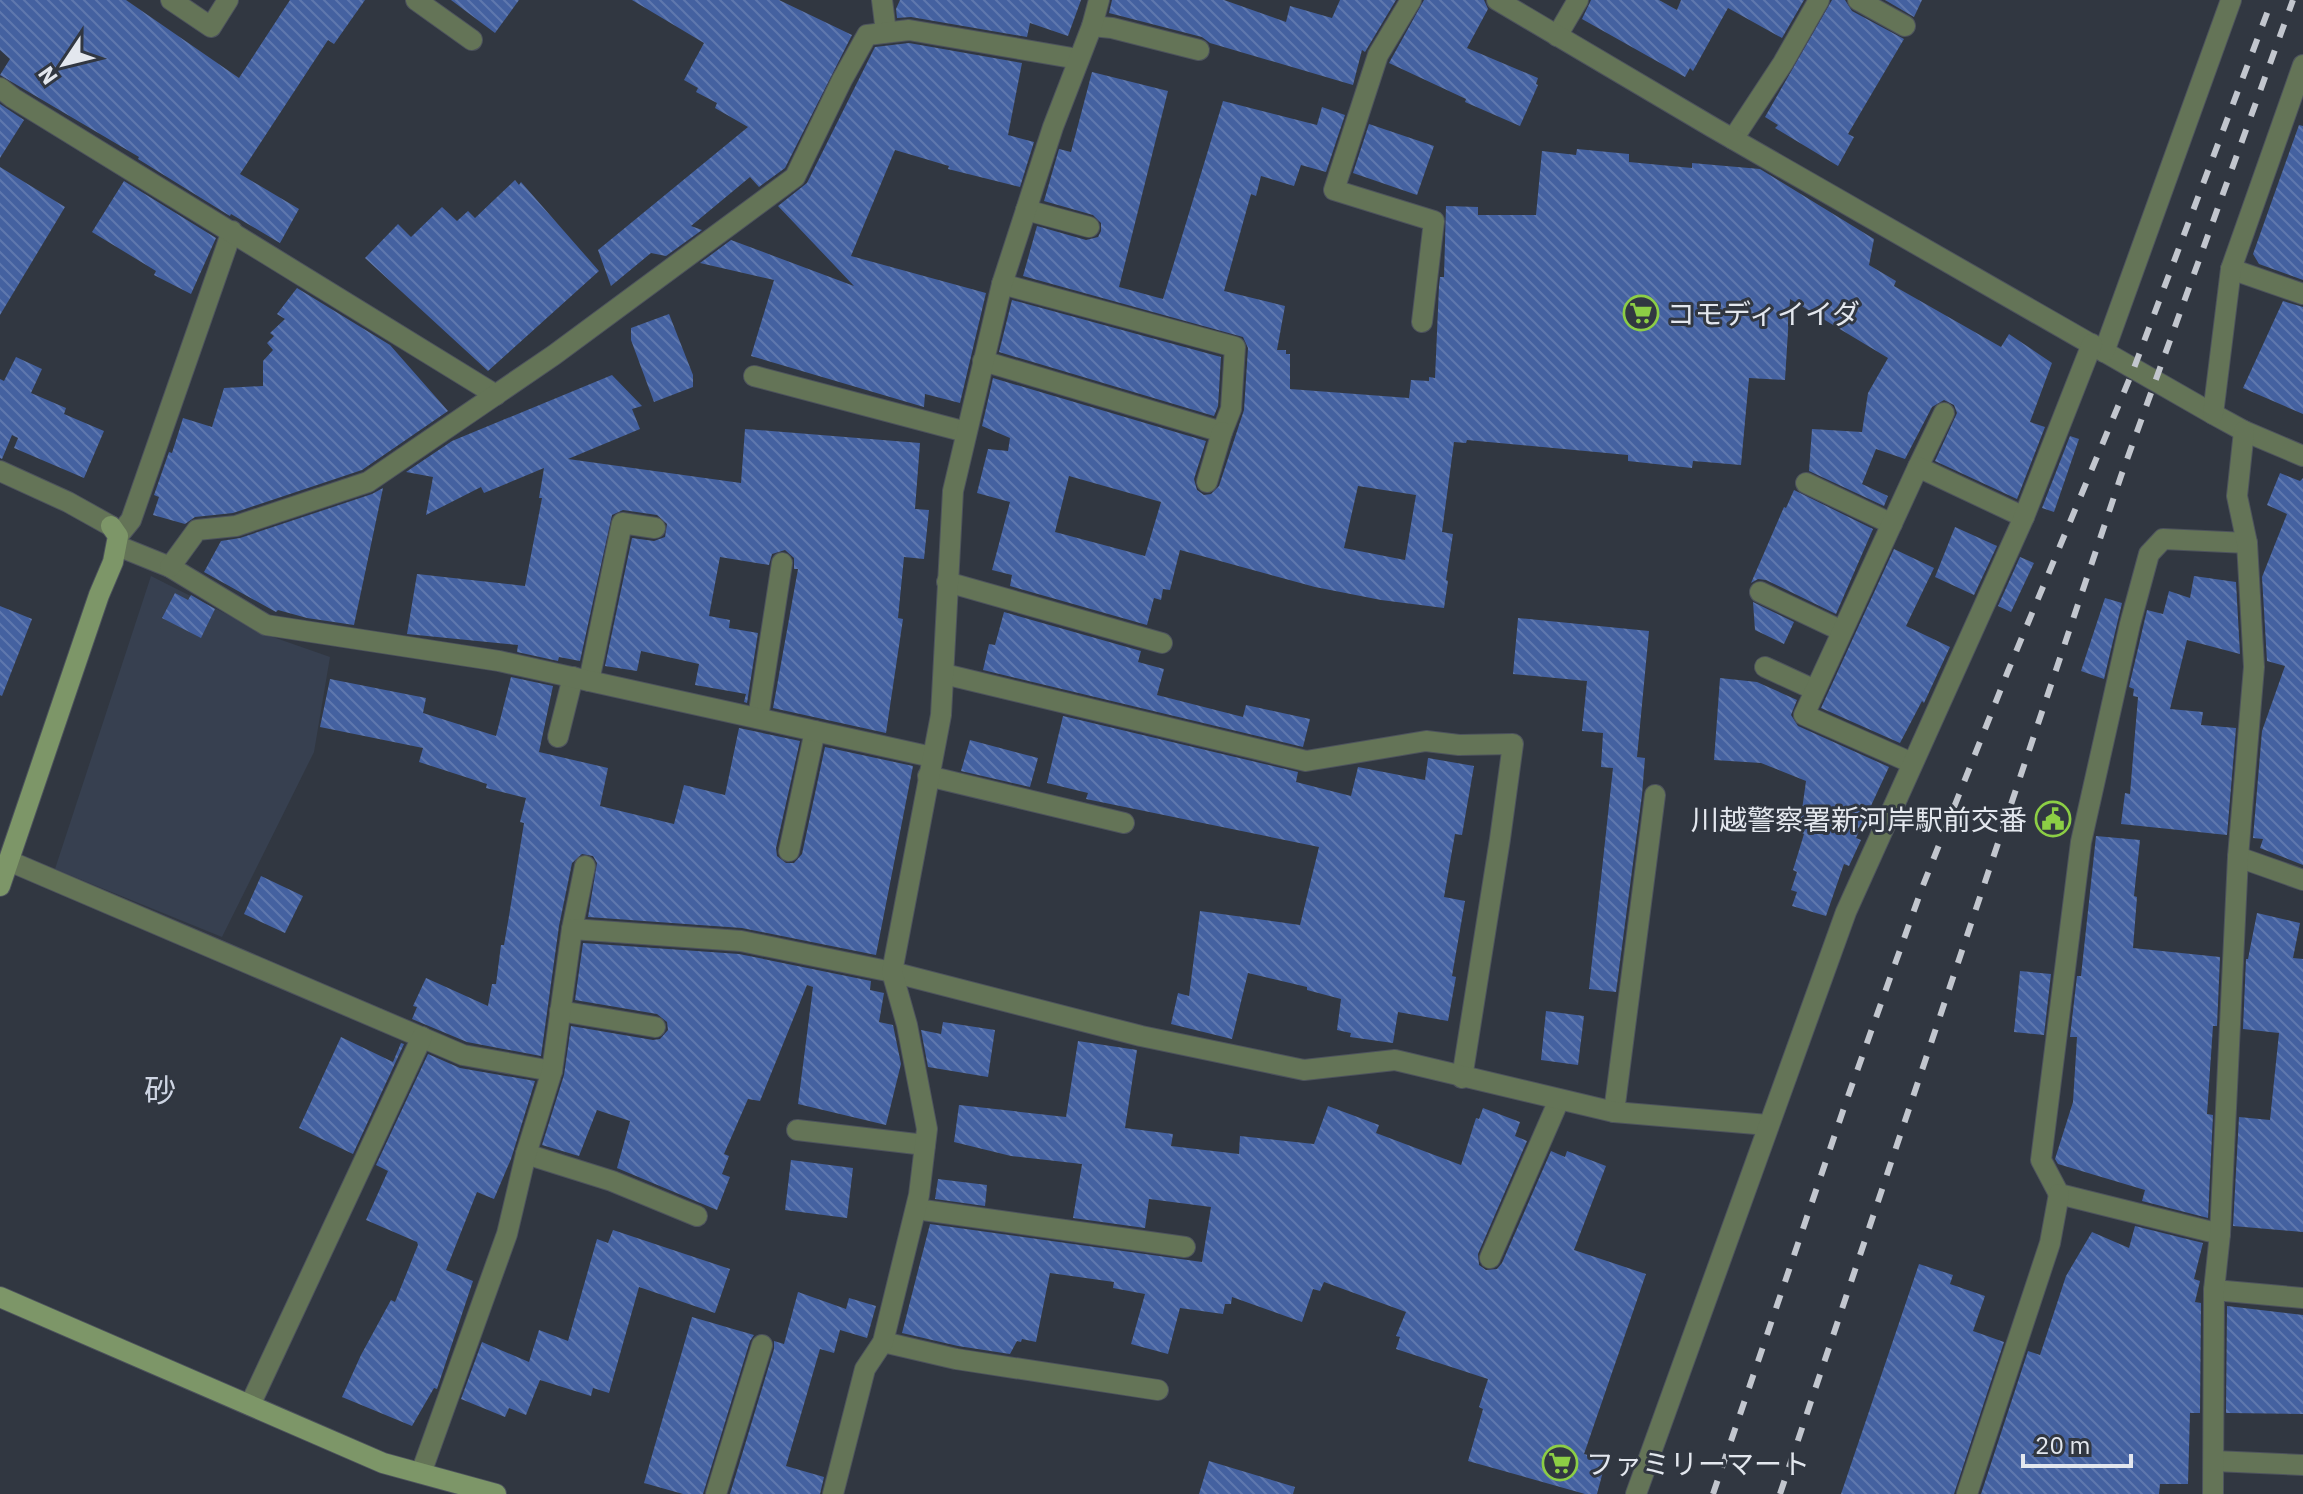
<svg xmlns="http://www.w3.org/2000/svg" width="2303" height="1494" font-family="'IBM Plex Sans','Noto Sans JP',sans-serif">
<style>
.built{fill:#374050}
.building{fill:url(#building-back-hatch);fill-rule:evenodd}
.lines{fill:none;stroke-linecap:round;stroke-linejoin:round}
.lane-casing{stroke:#4d535d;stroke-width:22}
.street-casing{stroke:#4d535d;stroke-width:22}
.secondary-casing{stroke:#4d535d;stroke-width:22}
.lane{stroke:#647457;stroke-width:20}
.street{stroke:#647457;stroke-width:20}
.secondary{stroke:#7d9668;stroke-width:20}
.rail{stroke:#c2c6ce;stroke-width:6;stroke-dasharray:14 14;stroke-linecap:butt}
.labels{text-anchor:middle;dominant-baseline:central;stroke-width:6;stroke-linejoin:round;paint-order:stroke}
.poi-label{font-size:28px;fill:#e3e7ee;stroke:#313741;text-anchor:start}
.quarter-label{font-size:32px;fill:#ced5e3;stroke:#313741}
</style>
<defs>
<pattern id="building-back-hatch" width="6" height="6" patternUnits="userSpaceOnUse" patternTransform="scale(2)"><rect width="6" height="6" fill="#4461a0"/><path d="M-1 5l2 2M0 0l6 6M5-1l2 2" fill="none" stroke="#5f78ae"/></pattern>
</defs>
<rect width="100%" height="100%" fill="#313741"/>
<!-- built -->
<polygon class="built" points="151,576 270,636 330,657 314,752 222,937 55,869"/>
<!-- building -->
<g class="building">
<polygon points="0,0 126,0 239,78 290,0 365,0 334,44 328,40 240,174 299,209 280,243 231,214 230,216 138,159 139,157 0,75 10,59 0,50"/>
<polygon points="451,0 519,0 495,33"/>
<polygon points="632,0 779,0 852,35 785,168 759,187 750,177 691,226 702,230 666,256 651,253 611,286 598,250 748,127 715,108 717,103 696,92 698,88 684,80 704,43"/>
<polygon points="900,0 1081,0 1068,36 1030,23 1027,37 911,17 897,18 896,9"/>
<polygon points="1112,0 1224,0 1286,22 1290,6 1332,18 1340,0 1396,0 1365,52 1362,50 1353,85 1210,43 1202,37 1109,13"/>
<polygon points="1424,0 1484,0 1488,9 1467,48 1538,78 1536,84 1538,85 1520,126 1465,102 1466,99 1389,63"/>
<polygon points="1591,0 1659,0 1677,10 1681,0 1804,0 1782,38 1728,8 1693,71 1690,68 1685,77 1582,19"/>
<polygon points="1832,0 1845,0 1852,11 1904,39 1848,134 1854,137 1838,166 1775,128 1778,125 1765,117"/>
<polygon points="1885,0 1922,0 1914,17"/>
<polygon points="909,43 1022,63 1008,135 1034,142 1020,187 948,169 949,166 895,150 851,256 986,293 960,403 925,394 924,407 751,356 774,280 700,263 731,240 854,286 778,206 807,183 875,47"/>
<path d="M 1092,72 L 1168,91 L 1119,287 L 1163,299 L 1223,101 L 1317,125 L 1322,107 L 1345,115 L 1326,172 L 1301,165 L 1294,186 L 1261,176 L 1256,196 L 1251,194 L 1224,291 L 1285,306 L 1277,350 L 1286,350 L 1286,354 L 1290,354 L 1290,389 L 1409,398 L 1411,380 L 1429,381 L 1429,377 L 1435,378 L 1439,286 L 1440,277 L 1444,277 L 1446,206 L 1478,207 L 1478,215 L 1536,215 L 1542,151 L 1576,155 L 1577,149 L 1629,154 L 1629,162 L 1692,168 L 1692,163 L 1760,169 L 1874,239 L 1869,265 L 1896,281 L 1894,286 L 2001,347 L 2009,334 L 2052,363 L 2030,422 L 2045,427 L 2017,499 L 1935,461 L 1957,413 L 1954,405 L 1944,400 L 1932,407 L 1905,459 L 1876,449 L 1862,484 L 1888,496 L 1884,506 L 1809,471 L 1812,429 L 1862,432 L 1868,393 L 1888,358 L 1790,299 L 1785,380 L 1749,378 L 1741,465 L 1693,461 L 1692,468 L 1628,461 L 1628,455 L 1467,440 L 1466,443 L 1454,442 L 1442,532 L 1453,534 L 1446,580 L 1448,581 L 1444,608 L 1381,600 L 1315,587 L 1180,550 L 1170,590 L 1163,589 L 1161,600 L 1154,598 L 1147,625 L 1010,586 L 1012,575 L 992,570 L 1010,502 L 977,493 L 988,449 L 1008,451 L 1010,438 L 982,426 L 993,378 L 1206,441 L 1194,479 L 1197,490 L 1204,495 L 1211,494 L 1219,486 L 1244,410 L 1248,348 L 1243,337 L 1023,276 L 1037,226 L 1086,240 L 1098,237 L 1101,231 L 1101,223 L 1093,215 L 1044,201 L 1059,149 L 1071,152 ZM 1069,476 L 1161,502 L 1145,556 L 1055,532 ZM 1358,486 L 1416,495 L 1405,560 L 1344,548 Z"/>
<polygon points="0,104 24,120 0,158"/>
<polygon points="1369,124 1434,146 1417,195 1353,173"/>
<polygon points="2299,125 2303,126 2303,280 2259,264 2253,254"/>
<polygon points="0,167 65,207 0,315"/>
<polygon points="515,180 519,185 521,182 599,271 488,371 365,258 398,224 411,237 442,207 457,221 468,211 475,218"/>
<polygon points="124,181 216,238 191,294 154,275 156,271 92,232"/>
<polygon points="297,288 390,345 448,411 362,470 233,513 195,517 185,524 153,515 159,497 154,495 169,452 172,453 183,418 212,427 224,388 263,386 263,361 273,350 267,343 274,336 270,333 285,319 277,314"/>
<polygon points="1012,300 1221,357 1218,406 1214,416 999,352"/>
<polygon points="2283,301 2303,307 2303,414 2243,388"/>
<polygon points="669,314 693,375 693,387 654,402 631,340 631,328"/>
<polygon points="16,357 42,369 31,393 66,408 64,414 104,431 84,478 14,448 18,438 12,435 2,459 0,458 0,379 4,381"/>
<polygon points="612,375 642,406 632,409 640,429 568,459 741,483 745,429 920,443 915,509 929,510 924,559 904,557 898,618 903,619 886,733 773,708 798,569 794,569 794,558 785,550 772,554 769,565 720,557 709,616 730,620 729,628 758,633 747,703 744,702 746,694 695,685 699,664 641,651 637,671 605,666 632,538 654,541 665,537 667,524 657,515 623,510 612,515 580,661 559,657 558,661 517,652 518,645 407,634 417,574 525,586 542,498 539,498 544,468 484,493 481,487 426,515 433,477 406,472 452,441"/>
<polygon points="2070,436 2079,439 2054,512 2042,508"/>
<polygon points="2280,473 2300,481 2303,478 2303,865 2260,848 2263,839 2253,838 2262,731 2285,666 2267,661 2262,577 2287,514 2267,505"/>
<polygon points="383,488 354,625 307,618 278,610 276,612 204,572 221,541 240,538 372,494"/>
<polygon points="1794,490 1873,529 1836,614 1766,580 1758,579 1751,583 1784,507 1786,508"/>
<polygon points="1955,527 1997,546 1974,595 1935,577"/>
<polygon points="1894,549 1934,568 1906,626 1950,647 1924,703 1922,701 1900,743 1821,708"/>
<polygon points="2020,557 2034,563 2011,612 1998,606"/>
<polygon points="2194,576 2236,582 2240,654 2187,640 2170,709 2203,712 2201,725 2236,728 2227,835 2121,824 2125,793 2130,794 2138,697 2133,696 2134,689 2129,687 2147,610 2163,614 2169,591 2190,598"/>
<polygon points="175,593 188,600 191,595 215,609 201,638 162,618"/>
<polygon points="2105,598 2122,603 2104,679 2081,671"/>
<polygon points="1753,602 1794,622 1784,644 1755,630"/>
<polygon points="0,606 32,619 2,696 0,695"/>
<polygon points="1004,612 1141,651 1138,662 1164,669 1157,695 1243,717 1246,705 1310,719 1303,747 983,670 989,644 995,645"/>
<polygon points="1518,618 1649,631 1637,757 1645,758 1642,795 1616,992 1589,989 1613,768 1601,767 1603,733 1582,731 1587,681 1513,674"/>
<polygon points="511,677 553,686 539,752 608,768 600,806 674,824 684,785 725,795 739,728 800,741 776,848 777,856 786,863 794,863 802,854 825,747 913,766 876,955 742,928 588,917 597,863 593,856 582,854 572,863 559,926 541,1056 467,1042 412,1019 417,1007 413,1006 426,978 488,1006 492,984 496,984 501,945 504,945 509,916 524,823 520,822 526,798 486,788 487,784 419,762 423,748 320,727 330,679 426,698 423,713 496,736"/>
<polygon points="1720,678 1757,682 1797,700 1791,715 1798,726 1889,767 1856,838 1861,840 1849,866 1844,864 1826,916 1792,906 1797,892 1791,890 1797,872 1793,870 1804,834 1795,830 1801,817 1806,781 1761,763 1714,760"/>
<polygon points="1063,716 1298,772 1296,782 1351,796 1358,767 1425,780 1428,758 1474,766 1462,835 1455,834 1444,897 1465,901 1452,976 1456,977 1448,1021 1398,1012 1393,1043 1350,1037 1351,1033 1337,1030 1341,999 1307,990 1307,987 1248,973 1232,1039 1171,1024 1178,993 1189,996 1200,911 1300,925 1319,847 1086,799 1088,793 1047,783"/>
<polygon points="970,740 1038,758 1030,787 961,771"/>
<polygon points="2096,836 2140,840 2134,896 2137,897 2133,948 2220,957 2217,1026 2213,1026 2207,1114 2213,1115 2208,1218 2142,1201 2145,1190 2058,1164 2055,1159 2073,1102 2077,1037 2070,1037 2077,976 2081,976"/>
<polygon points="261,876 303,896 285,933 244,914"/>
<polygon points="2257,913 2300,923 2293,958 2303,959 2303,1232 2233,1226 2239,1117 2270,1120 2279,1033 2243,1029 2246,959 2248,959"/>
<polygon points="583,943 739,954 871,981 870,990 884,993 879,1022 893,1025 901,1064 886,1125 798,1104 813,987 807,985 760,1101 748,1099 724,1154 729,1156 722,1174 730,1177 717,1210 617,1168 630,1121 597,1110 579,1156 542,1145 564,1075 571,1026 653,1040 660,1039 668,1030 667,1022 657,1014 575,1000"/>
<polygon points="2020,971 2051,974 2044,1035 2014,1032"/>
<polygon points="1546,1011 1584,1016 1578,1065 1541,1060"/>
<polygon points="943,1022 995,1030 988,1077 928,1067 921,1030 941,1034"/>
<polygon points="341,1037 393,1062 401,1043 404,1044 353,1154 299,1128"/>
<polygon points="1078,1041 1137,1050 1125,1128 1173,1134 1171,1146 1239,1154 1240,1136 1314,1144 1328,1106 1379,1125 1376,1133 1461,1165 1476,1118 1479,1119 1483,1108 1520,1122 1515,1136 1527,1141 1478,1254 1479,1265 1486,1270 1497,1269 1502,1263 1551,1151 1565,1157 1567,1151 1606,1166 1574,1250 1646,1274 1584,1454 1606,1460 1597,1494 1585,1494 1468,1461 1483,1409 1479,1407 1488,1379 1396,1349 1400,1337 1396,1336 1406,1312 1324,1282 1320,1291 1313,1289 1302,1322 1232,1297 1231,1304 1225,1304 1223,1314 1180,1308 1168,1354 1131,1344 1145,1294 1113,1288 1114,1282 1050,1273 1036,1342 1022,1339 1021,1342 1017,1341 1010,1354 958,1346 902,1333 930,1224 1202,1262 1211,1207 1149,1199 1145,1228 1073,1218 1082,1164 1011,1156 954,1142 959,1105 1066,1117"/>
<polygon points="428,1054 460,1068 535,1081 511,1159 494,1199 477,1192 446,1270 473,1281 437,1389 434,1388 412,1426 342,1397 361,1355 391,1300 395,1302 418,1245 417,1242 366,1220 388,1171 376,1165"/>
<polygon points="791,1160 853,1168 847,1218 785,1210"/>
<polygon points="938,1179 987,1185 985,1206 935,1199"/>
<polygon points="2135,1226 2203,1243 2194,1279 2200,1281 2195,1302 2201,1303 2200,1413 2190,1413 2188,1484 2160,1484 2159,1494 1981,1494 2028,1351 2040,1355 2066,1276 2092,1232 2129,1248"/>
<polygon points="613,1230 730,1269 715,1313 639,1287 609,1393 593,1388 591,1396 540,1380 526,1415 509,1408 505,1417 461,1399 482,1342 529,1362 539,1330 568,1341 597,1239 608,1243"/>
<polygon points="1919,1264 1953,1275 1950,1284 1985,1296 1973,1331 2004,1342 1954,1494 1841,1494"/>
<polygon points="798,1292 846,1309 849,1298 876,1306 867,1338 840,1330 834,1353 820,1349 786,1466 824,1477 820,1494 730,1494 774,1349 774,1341 784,1344"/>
<polygon points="2227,1306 2303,1315 2303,1414 2226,1413"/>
<polygon points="692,1317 754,1335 750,1341 703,1494 683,1494 644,1483"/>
<polygon points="1209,1461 1295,1487 1293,1494 1199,1494"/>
</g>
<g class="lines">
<!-- lane casing -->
<g class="lane-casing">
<g id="lane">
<polyline points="416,0 472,40"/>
<polyline points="882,0 886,32"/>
<polyline points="1411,0 1378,55 1334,190 1434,221 1422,322"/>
<polyline points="1858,0 1905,26"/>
<polyline points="1092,26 1112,28 1199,50"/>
<polyline points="1557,36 1578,0"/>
<polyline points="1733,139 1783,63 1819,0"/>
<polyline points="1026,210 1089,227"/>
<polyline points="983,361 1222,432 1231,409 1235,347 1002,284"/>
<polyline points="754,376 966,432"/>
<polyline points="1918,467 1944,413"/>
<polyline points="1207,482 1222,432"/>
<polyline points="1806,483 1892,524"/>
<polyline points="118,536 131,520 232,231"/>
<polyline points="947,582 1162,643"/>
<polyline points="1760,592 1842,631"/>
<polyline points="1765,667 1815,690"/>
<polyline points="589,681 622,523 655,528"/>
<polyline points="758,718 782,563"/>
<polyline points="558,737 573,677"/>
<polyline points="928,776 1124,823"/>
<polyline points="789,851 815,731"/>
<polyline points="2238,857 2303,880"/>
<polyline points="9,861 463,1055 552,1071"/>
<polyline points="572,929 585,866"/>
<polyline points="560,1011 655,1027"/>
<polyline points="1614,1112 1655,795"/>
<polyline points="797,1130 925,1145"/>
<polyline points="526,1154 612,1181 697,1216"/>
<polyline points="916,1209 1185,1247"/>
<polyline points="1490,1258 1559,1100"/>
<polyline points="883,1342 956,1359 1158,1390"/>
<polyline points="421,1473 507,1234 526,1154 552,1071 572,929 741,941 892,972"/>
<polyline points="716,1494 762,1345"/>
</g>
</g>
<!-- street casing -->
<g class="street-casing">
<g id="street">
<polyline points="171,0 211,27 228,0"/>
<polyline points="1497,0 1712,127 2213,414 2244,431 2303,456"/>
<polyline points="0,88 13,98 496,395"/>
<polyline points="2231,269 2303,294"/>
<polyline points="2104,352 2231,0"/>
<polyline points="2213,414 2231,269 2303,65"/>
<polyline points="0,471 68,502 111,526"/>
<polyline points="118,546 170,567 266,625 499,661 932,757"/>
<polyline points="170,567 197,530 236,526 368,482 554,355 795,177 842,80 867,35 909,30 1078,59"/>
<polyline points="944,674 1306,761 1426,741 1459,745 1513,744 1500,839 1462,1078"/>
<polyline points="1912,763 1804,715 1918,467 2024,517"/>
<polyline points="892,972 1141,1036 1304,1070 1395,1060 1614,1112 1768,1125"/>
<polyline points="2220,1234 2059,1194 2041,1160 2081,842 2130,624 2149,554 2163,539 2247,543"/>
<polyline points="2214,1290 2303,1298"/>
<polyline points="250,1405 422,1037"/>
<polyline points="2214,1461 2303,1465"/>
<polyline points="833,1494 865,1369 883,1342 919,1195 927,1129 907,1025 892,972 941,715 953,491 1002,284 1053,127 1092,26 1099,0"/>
<polyline points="1636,1494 1846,912 2024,517 2092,344"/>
<polyline points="1967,1494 2050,1243 2059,1194"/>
<polyline points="2213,1494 2214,1290 2220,1234 2238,857 2254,667 2247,543 2237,496 2244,431"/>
</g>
</g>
<!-- secondary casing -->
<g class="secondary-casing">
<g id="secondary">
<polyline points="0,886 99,595 113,562 118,536 111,526"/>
<polyline points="0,1297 383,1463 496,1494"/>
</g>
</g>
<!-- lane -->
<use href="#lane" class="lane"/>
<!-- street -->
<use href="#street" class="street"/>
<!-- secondary -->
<use href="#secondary" class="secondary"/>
<!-- rail -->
<g class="rail">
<polyline points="1713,1494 1846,1102 1922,888 2008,671 2134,368 2272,0"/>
<polyline points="1780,1494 2121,476 2293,0"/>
</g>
</g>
<!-- icons -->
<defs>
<g id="supermarket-ring" transform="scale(1.8)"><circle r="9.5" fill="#313741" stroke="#8cce45" stroke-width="1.5"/><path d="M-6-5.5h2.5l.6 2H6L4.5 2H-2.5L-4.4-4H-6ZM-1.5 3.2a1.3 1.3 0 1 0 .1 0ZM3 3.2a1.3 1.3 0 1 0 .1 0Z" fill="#8cce45"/></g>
<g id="civic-ring" transform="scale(1.8)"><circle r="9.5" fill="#313741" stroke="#8cce45" stroke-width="1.5"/><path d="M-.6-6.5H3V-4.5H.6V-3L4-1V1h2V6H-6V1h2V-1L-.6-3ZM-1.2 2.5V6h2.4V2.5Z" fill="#8cce45"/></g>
</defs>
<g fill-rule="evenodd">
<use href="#supermarket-ring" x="1641" y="313"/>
<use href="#civic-ring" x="2053" y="819"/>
<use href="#supermarket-ring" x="1560" y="1463"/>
</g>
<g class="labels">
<!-- poi labels -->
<g class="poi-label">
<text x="1667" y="313">コモディイイダ</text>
<text x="2027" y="819" text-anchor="end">川越警察署新河岸駅前交番</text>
<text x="1586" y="1463">ファミリーマート</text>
</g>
<!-- quarter labels -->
<g class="quarter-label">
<text x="160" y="1090">砂</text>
</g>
</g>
<!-- north arrow -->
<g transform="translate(64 64) rotate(235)" stroke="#313741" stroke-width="6" paint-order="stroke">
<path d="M0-6L14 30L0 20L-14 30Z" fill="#e3e7ee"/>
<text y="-12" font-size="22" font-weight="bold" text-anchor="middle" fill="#e3e7ee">N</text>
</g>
<!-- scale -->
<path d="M2023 1454v12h108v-12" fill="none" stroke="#e3e7ee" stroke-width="4"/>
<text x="2035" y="1454" font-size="24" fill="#e3e7ee" stroke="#313741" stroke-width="6" paint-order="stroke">20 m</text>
</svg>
